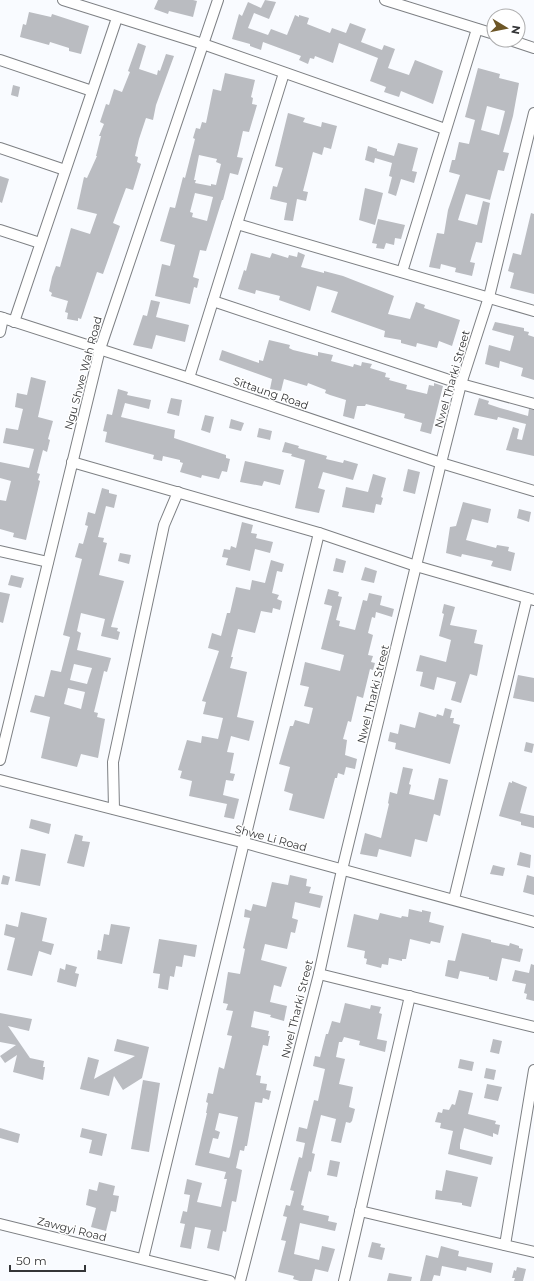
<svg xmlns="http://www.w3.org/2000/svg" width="534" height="1281" font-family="Montserrat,sans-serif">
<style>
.building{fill:#babcc1;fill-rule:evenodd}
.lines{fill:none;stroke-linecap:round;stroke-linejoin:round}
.minor-casing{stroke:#7e8084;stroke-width:12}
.minor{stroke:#fff;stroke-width:10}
.labels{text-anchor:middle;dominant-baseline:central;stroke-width:3;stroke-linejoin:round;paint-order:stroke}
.street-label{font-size:11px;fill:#343537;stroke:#fff}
</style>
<rect width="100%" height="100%" fill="#f9fbff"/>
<!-- building -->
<g class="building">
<polygon points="158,0 193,0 197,1 193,17 169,11 168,14 154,9"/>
<polygon points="265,0 276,2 269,19 254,13 248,28 268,35 271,29 287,35 295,15 299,17 299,15 309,18 307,24 330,33 332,28 346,33 350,23 366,29 361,42 382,50 384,45 395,49 388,68 409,75 415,60 443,71 433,104 401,91 399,97 384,92 386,87 370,81 378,58 339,43 333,63 315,56 314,59 310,58 308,64 299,60 301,56 263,42 261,50 250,46 250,44 232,39 239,14 242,16 248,2 261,8"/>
<polygon points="29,12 51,17 52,14 89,26 81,54 69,51 69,48 50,42 49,45 20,37 23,24 26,25"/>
<polygon points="138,43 146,46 139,69 157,75 158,70 160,71 166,54 174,56 156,105 153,120 146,118 139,139 135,156 138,157 137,162 141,164 133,190 126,188 113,223 120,226 103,274 97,272 81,319 78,318 78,321 67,319 68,313 65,312 68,301 51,296 52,293 49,291 52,277 56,266 60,267 71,228 90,234 97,214 77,209 84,177 87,178 97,156 96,156 101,136 99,136 104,124 100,122 106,104 109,105 114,89 122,92 130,72 128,71"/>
<path d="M 478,68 L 500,74 L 499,78 L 519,83 L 513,116 L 503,152 L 509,153 L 504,171 L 498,170 L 490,200 L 466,194 L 458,220 L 477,225 L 483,201 L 490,203 L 482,243 L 476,242 L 470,262 L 475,263 L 472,276 L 455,272 L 456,268 L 441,264 L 440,269 L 429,267 L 437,233 L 444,234 L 448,210 L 460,175 L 449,172 L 452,160 L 455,160 L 459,142 L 469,144 L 475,120 L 465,117 ZM 487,106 L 505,111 L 499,135 L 481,130 Z"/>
<path d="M 225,73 L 255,80 L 251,97 L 253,98 L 252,104 L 257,105 L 249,132 L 243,131 L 237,157 L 243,158 L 238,175 L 230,173 L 223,200 L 222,200 L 206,251 L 200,250 L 193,277 L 199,279 L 197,288 L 194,287 L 190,304 L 155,296 L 162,264 L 170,266 L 175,245 L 160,241 L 170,207 L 175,208 L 183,177 L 185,178 L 195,139 L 193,138 L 196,128 L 200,129 L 202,122 L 206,123 L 213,89 L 221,91 ZM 199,155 L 217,159 L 216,162 L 221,164 L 216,185 L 211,184 L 211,186 L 195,183 L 196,180 L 194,180 ZM 195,193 L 213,197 L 207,221 L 192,217 L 193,213 L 190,212 Z"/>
<polygon points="13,85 20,87 18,97 11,95"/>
<polygon points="288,113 305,118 303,122 321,127 322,122 337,126 331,149 324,147 322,155 313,152 303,191 308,192 306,201 297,199 293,221 284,220 287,203 270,199 273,186 277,187 283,168 275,166"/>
<polygon points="398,143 418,148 412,171 417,172 414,183 401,179 396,196 388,193 392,177 389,176 392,163 375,158 374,163 365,160 368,146 377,149 377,151 394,156"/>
<polygon points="0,176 9,179 2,203 0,202"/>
<polygon points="365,188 383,193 375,225 359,220"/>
<polygon points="531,213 534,214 534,294 510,288 514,273 508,271 513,253 521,255"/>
<polygon points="378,219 405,225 401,239 395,238 394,245 386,243 384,249 376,248 377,244 372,243"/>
<polygon points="298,252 305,255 301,267 324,273 324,271 343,276 394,296 388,314 410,319 416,302 425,305 424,308 460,320 452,346 439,341 437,348 417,343 416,347 401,343 401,340 384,337 385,331 331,312 338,292 317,286 310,311 279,300 280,296 256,290 255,294 238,289 244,270 246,271 251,253 270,258 272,253 288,258 289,255 297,257"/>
<polygon points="151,300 160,302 156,317 189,325 185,342 156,335 152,349 133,345 143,315 147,316"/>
<polygon points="495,322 524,328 524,331 529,332 528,335 534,337 534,380 521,376 523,368 500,361 499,368 485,364 489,345 510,351 514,336 492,330"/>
<polygon points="269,340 290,345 289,348 293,350 318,356 318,352 333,355 331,361 353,367 354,364 361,366 362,362 372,364 370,368 386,373 385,377 390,378 389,380 407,385 406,389 427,394 429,385 434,386 434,383 443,386 431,434 420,431 422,423 404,418 405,414 366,404 365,406 357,406 354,419 343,416 346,400 330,395 325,393 326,390 308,383 307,386 284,379 281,391 270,389 272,379 219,360 222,350 259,363 259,360 263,361"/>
<polygon points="31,377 46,381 38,417 53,421 48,439 50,440 47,452 43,450 37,473 40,474 38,480 40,481 26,540 13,537 14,533 0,529 0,500 6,501 11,481 0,478 0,462 29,468 34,449 3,443 6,428 18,430 23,409 15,407 17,393 27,395"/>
<polygon points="118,389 128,392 127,395 151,400 149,409 125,403 121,417 175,430 174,438 226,455 226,458 230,459 227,472 222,471 219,479 202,475 201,478 180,472 183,463 180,462 180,460 163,456 162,461 153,459 154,455 105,442 107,432 103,431 107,414 112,415"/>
<polygon points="171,398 182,400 179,416 167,413"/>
<polygon points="479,398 489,401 488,404 500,408 528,416 529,409 534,410 534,456 506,450 513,427 519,429 517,439 522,440 526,424 498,417 497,420 474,415"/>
<polygon points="205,415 214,417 210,433 201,430"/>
<polygon points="231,419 244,423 241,431 229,428"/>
<polygon points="259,428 272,431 270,440 257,437"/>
<polygon points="285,442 299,446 298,448 327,456 326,459 343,463 344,460 358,464 353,480 323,472 318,488 325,490 319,513 295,508 305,460 291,456 292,454 282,452"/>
<polygon points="245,461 284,470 280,485 264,481 262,486 240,482"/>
<polygon points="408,469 420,472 415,494 403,491"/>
<polygon points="373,474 386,478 381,497 383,498 381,505 376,504 374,513 342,507 346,487 368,492"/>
<path d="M 102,488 L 109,490 L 109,493 L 117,495 L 114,508 L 106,506 L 98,537 L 104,538 L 103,542 L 107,543 L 99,575 L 124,581 L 111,627 L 118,628 L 117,631 L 120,632 L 118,640 L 101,636 L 105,619 L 81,613 L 77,631 L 81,633 L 77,650 L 111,658 L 107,672 L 104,671 L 94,712 L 98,713 L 97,717 L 105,719 L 98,758 L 81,754 L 77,767 L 41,758 L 50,717 L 30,712 L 35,695 L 44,697 L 51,670 L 61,672 L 70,637 L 63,635 L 82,559 L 75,557 L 79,543 L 83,544 L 88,526 L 85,525 L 88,512 L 95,514 ZM 74,664 L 92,668 L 87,684 L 70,680 ZM 68,688 L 85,692 L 81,709 L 64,704 Z"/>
<polygon points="463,502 491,509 488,523 472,519 466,540 496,548 497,545 509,547 508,551 515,553 511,571 491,566 493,561 462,554 461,557 446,553 450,527 456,526"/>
<polygon points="519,509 531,512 529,522 517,518"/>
<polygon points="242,522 253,525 251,533 257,534 256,538 273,542 270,553 255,549 250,571 226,565 228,558 222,557 224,549 230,550 231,546 236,548"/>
<polygon points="120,553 131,555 129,564 118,561"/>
<polygon points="336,558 346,561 343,573 333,571"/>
<polygon points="271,560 284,564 282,572 277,571 272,593 279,595 277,599 282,601 280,610 273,608 272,613 261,611 255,633 238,629 231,657 233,657 230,668 247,672 237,717 254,721 249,741 231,736 227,752 234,753 230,773 235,774 233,781 226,780 223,795 239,799 234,819 224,817 227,804 189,796 192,781 180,778 182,771 178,770 187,740 201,743 202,736 218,739 223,718 203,714 206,702 202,701 219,651 208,648 212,633 221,636 227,613 230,613 236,587 250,590 252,580 265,583"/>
<polygon points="365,567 377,571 374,583 361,580"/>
<polygon points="11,575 24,578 21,588 8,585"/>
<polygon points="328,589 339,592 338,596 342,597 336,620 340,621 339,626 355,630 363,600 367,601 369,593 382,596 380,605 394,609 392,617 376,612 375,618 372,617 368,633 373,635 368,655 373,656 371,662 375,663 373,670 370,669 363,698 357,696 351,722 348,721 343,739 347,740 345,755 357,759 355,769 346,767 344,775 338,773 337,778 335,778 324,819 289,810 293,794 284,791 290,767 279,764 290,726 293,726 295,720 309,724 313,708 304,706 309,687 300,685 305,662 340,671 344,655 321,649 332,606 324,604"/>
<polygon points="0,592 10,594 3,623 0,622"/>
<polygon points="444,604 455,607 450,625 477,630 474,643 483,645 477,676 470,674 461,703 451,700 456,682 437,677 434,690 420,686 423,672 416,671 420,655 446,662 451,640 439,636 444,614 442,613"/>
<polygon points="518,675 534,678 534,702 513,698"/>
<polygon points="445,708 452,710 450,718 454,718 453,723 460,725 450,764 395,749 396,743 388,741 390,732 398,734 400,724 415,728 419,712 436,717 437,714 443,716"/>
<polygon points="526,742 534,744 532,753 524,751"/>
<polygon points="403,767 413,769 409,784 411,785 409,794 434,800 439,778 448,780 440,816 434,814 427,842 415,839 411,857 379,849 377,857 360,854 365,833 381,838 389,804 388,803 390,792 397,794"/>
<polygon points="512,781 527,787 520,813 534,816 534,828 521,825 521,822 499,816 509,782 512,783"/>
<polygon points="31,819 51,824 49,834 29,828"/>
<polygon points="75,834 83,836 82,841 90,842 84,867 67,863"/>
<polygon points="21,849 46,854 40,886 15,881"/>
<polygon points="520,852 531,855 530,868 517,865"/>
<polygon points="493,865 505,868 503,876 490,874"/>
<polygon points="3,875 10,877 8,885 1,884"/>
<path d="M 290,875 L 307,879 L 306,886 L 311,887 L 309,893 L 323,896 L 320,908 L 295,902 L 292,918 L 298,920 L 295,933 L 291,932 L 287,949 L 265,944 L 261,960 L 287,967 L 281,987 L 274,985 L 270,1002 L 287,1006 L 284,1021 L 270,1017 L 271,1015 L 254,1011 L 251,1027 L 269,1031 L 268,1036 L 270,1036 L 268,1046 L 263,1045 L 256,1075 L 261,1076 L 260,1083 L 267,1084 L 266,1090 L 271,1091 L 269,1100 L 263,1098 L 262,1103 L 255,1102 L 247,1146 L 245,1146 L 244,1151 L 240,1150 L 236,1168 L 242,1170 L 238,1192 L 236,1202 L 232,1201 L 226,1232 L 223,1231 L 219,1251 L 207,1248 L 211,1230 L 195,1227 L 191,1249 L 180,1247 L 185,1224 L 180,1223 L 183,1211 L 187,1212 L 190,1195 L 184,1194 L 187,1179 L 202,1183 L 197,1202 L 221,1207 L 227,1179 L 224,1179 L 226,1172 L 195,1165 L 207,1113 L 206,1113 L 208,1103 L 206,1102 L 208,1093 L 213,1094 L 219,1067 L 224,1069 L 232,1036 L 227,1035 L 233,1011 L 226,1010 L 228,1004 L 223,1003 L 228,972 L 240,974 L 245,949 L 243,948 L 250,918 L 244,917 L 245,909 L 251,911 L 253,904 L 266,907 L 272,882 L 288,885 ZM 219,1113 L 238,1117 L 230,1156 L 229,1158 L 209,1153 L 213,1138 L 218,1139 L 220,1132 L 215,1130 Z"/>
<polygon points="527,875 534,877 534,895 523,892"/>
<polygon points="409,909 422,912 422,910 431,912 429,922 444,926 440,943 431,941 430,944 410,939 406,959 402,959 402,961 389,958 388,965 382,964 381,968 366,964 367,959 364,958 365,951 347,947 354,914 378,920 380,913 401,918 402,916 408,917"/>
<polygon points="21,912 47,918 42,941 54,944 51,955 39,951 32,976 7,970 15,938 4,935 6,924 18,927"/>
<polygon points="111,924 130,927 122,964 97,959 98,950 101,951 104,934 109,935"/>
<polygon points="462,933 491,940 491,942 509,946 510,943 519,946 519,948 523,949 520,962 502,958 497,981 489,979 489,977 460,971 458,979 445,976 448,960 455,961"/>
<polygon points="159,939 197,945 195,957 184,955 182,967 176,966 174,977 170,976 168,990 158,988 160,974 153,973"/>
<polygon points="66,964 77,967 75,973 79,974 76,987 57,982 60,968 65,970"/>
<polygon points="531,964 534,965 534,1001 526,999 527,994 524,993 526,984 512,981 515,970 529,973"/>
<polygon points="345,1003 370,1009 371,1005 381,1007 379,1013 382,1014 377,1039 387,1041 385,1052 359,1045 360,1041 344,1037 342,1042 339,1042 336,1057 345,1059 339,1084 353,1087 349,1107 355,1109 352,1121 350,1123 346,1122 341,1143 331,1141 336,1119 321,1115 312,1153 315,1154 311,1172 309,1171 301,1205 304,1206 303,1210 329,1216 328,1221 337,1223 335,1231 300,1223 294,1254 319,1260 322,1246 335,1249 328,1272 315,1269 312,1281 300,1281 293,1279 294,1276 278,1272 286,1241 281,1240 287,1217 283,1216 286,1205 290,1206 294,1191 290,1190 299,1157 302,1158 305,1143 296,1141 299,1127 307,1129 314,1100 318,1101 325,1069 313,1066 315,1056 320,1057 326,1034 328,1034 332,1021 340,1023"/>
<polygon points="0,1013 32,1019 29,1031 8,1026 30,1058 44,1061 43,1067 45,1067 43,1080 13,1072 17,1055 5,1063 0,1056 16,1045 0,1042"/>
<polygon points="117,1039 149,1047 142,1078 123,1090 114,1076 109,1096 80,1089 88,1057 99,1060 94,1079 135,1056 114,1051"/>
<polygon points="493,1039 502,1041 499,1054 490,1052"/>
<polygon points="460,1059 474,1062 472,1071 458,1068"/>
<polygon points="486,1068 496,1070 494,1080 484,1078"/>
<polygon points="143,1080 160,1083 149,1152 131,1149"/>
<polygon points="487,1084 502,1087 498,1101 484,1098"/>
<polygon points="459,1090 473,1093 468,1114 496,1121 495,1124 500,1125 498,1135 493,1133 493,1137 464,1128 460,1144 460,1149 493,1157 491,1165 448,1154 453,1131 440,1128 441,1123 435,1122 438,1112 442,1113 443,1109 449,1110 452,1104 455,1105"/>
<polygon points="0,1128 20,1134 18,1143 0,1138"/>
<polygon points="82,1128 107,1134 102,1156 89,1153 92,1140 80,1137"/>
<polygon points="330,1160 340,1162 337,1177 327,1175"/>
<polygon points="446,1170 478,1177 471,1207 462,1205 462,1203 435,1199 436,1190 442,1191"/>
<polygon points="99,1182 115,1186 113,1195 119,1196 116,1212 111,1211 106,1231 91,1227 96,1208 86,1205 89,1189 97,1191"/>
<polygon points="372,1242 381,1244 380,1247 385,1248 382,1260 368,1257"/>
<polygon points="441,1246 459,1251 458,1256 493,1263 491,1273 467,1267 466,1271 442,1266 440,1276 434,1275 432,1281 420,1281 426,1255 438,1258"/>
<polygon points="517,1267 526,1269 523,1281 514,1281 515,1278 512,1278 514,1270 516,1271"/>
<polygon points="389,1273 412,1277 411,1281 387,1281"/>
</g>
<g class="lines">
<!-- minor casing -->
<g class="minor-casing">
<g id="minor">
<polyline points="63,0 203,44 445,129"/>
<polyline points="385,0 494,34"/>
<polyline points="510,40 534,48"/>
<polyline points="0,60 92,91"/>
<polyline points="0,148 65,170"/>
<polyline points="237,224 534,311"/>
<polyline points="0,230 40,243"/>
<polyline points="402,272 477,29"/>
<polyline points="213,301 461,384 534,404"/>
<polyline points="0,317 189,378 441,463 534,491"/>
<polyline points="14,322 117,18"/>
<polyline points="0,332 3,318"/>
<polyline points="189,378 284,73"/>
<polyline points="72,462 319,533 416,566 534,600"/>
<polyline points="0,551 48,562"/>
<polyline points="0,760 100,349 218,0"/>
<polyline points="0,780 245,843 534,922"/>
<polyline points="114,809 113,762 164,525 178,492"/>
<polyline points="454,899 527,598"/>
<polyline points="319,974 534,1027"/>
<polyline points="360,1211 534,1252"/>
<polyline points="0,1224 230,1281"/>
<polyline points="505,1245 534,1070"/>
<polyline points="143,1259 319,533"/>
<polyline points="240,1281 319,974 342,870 441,463 461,384 489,297 534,113"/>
<polyline points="344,1281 410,996"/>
</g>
</g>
<!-- minor -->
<use href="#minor" class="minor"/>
</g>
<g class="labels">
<!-- street labels -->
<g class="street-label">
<text transform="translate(83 373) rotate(-75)">Ngu Shwe Wah Road</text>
<text transform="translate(452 379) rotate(-74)">Nwel Tharki Street</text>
<text transform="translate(271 393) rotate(19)">Sittaung Road</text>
<text transform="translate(373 694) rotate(-76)">Nwel Tharki Street</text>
<text transform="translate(271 838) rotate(15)">Shwe Li Road</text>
<text transform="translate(297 1009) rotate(-76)">Nwel Tharki Street</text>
<text transform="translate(72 1229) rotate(14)">Zawgyi Road</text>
</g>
</g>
<!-- north arrow -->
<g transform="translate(506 28) rotate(100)"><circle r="19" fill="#ffffff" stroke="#aeaeaf"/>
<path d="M0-3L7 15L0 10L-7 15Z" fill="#6d5626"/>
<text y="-6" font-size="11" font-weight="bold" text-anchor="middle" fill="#343537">N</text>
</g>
<!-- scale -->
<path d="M10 1265v6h75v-6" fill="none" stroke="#343537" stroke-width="2"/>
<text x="16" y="1265" font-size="12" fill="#343537" stroke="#ffffff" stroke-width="3" paint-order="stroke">50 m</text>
</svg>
